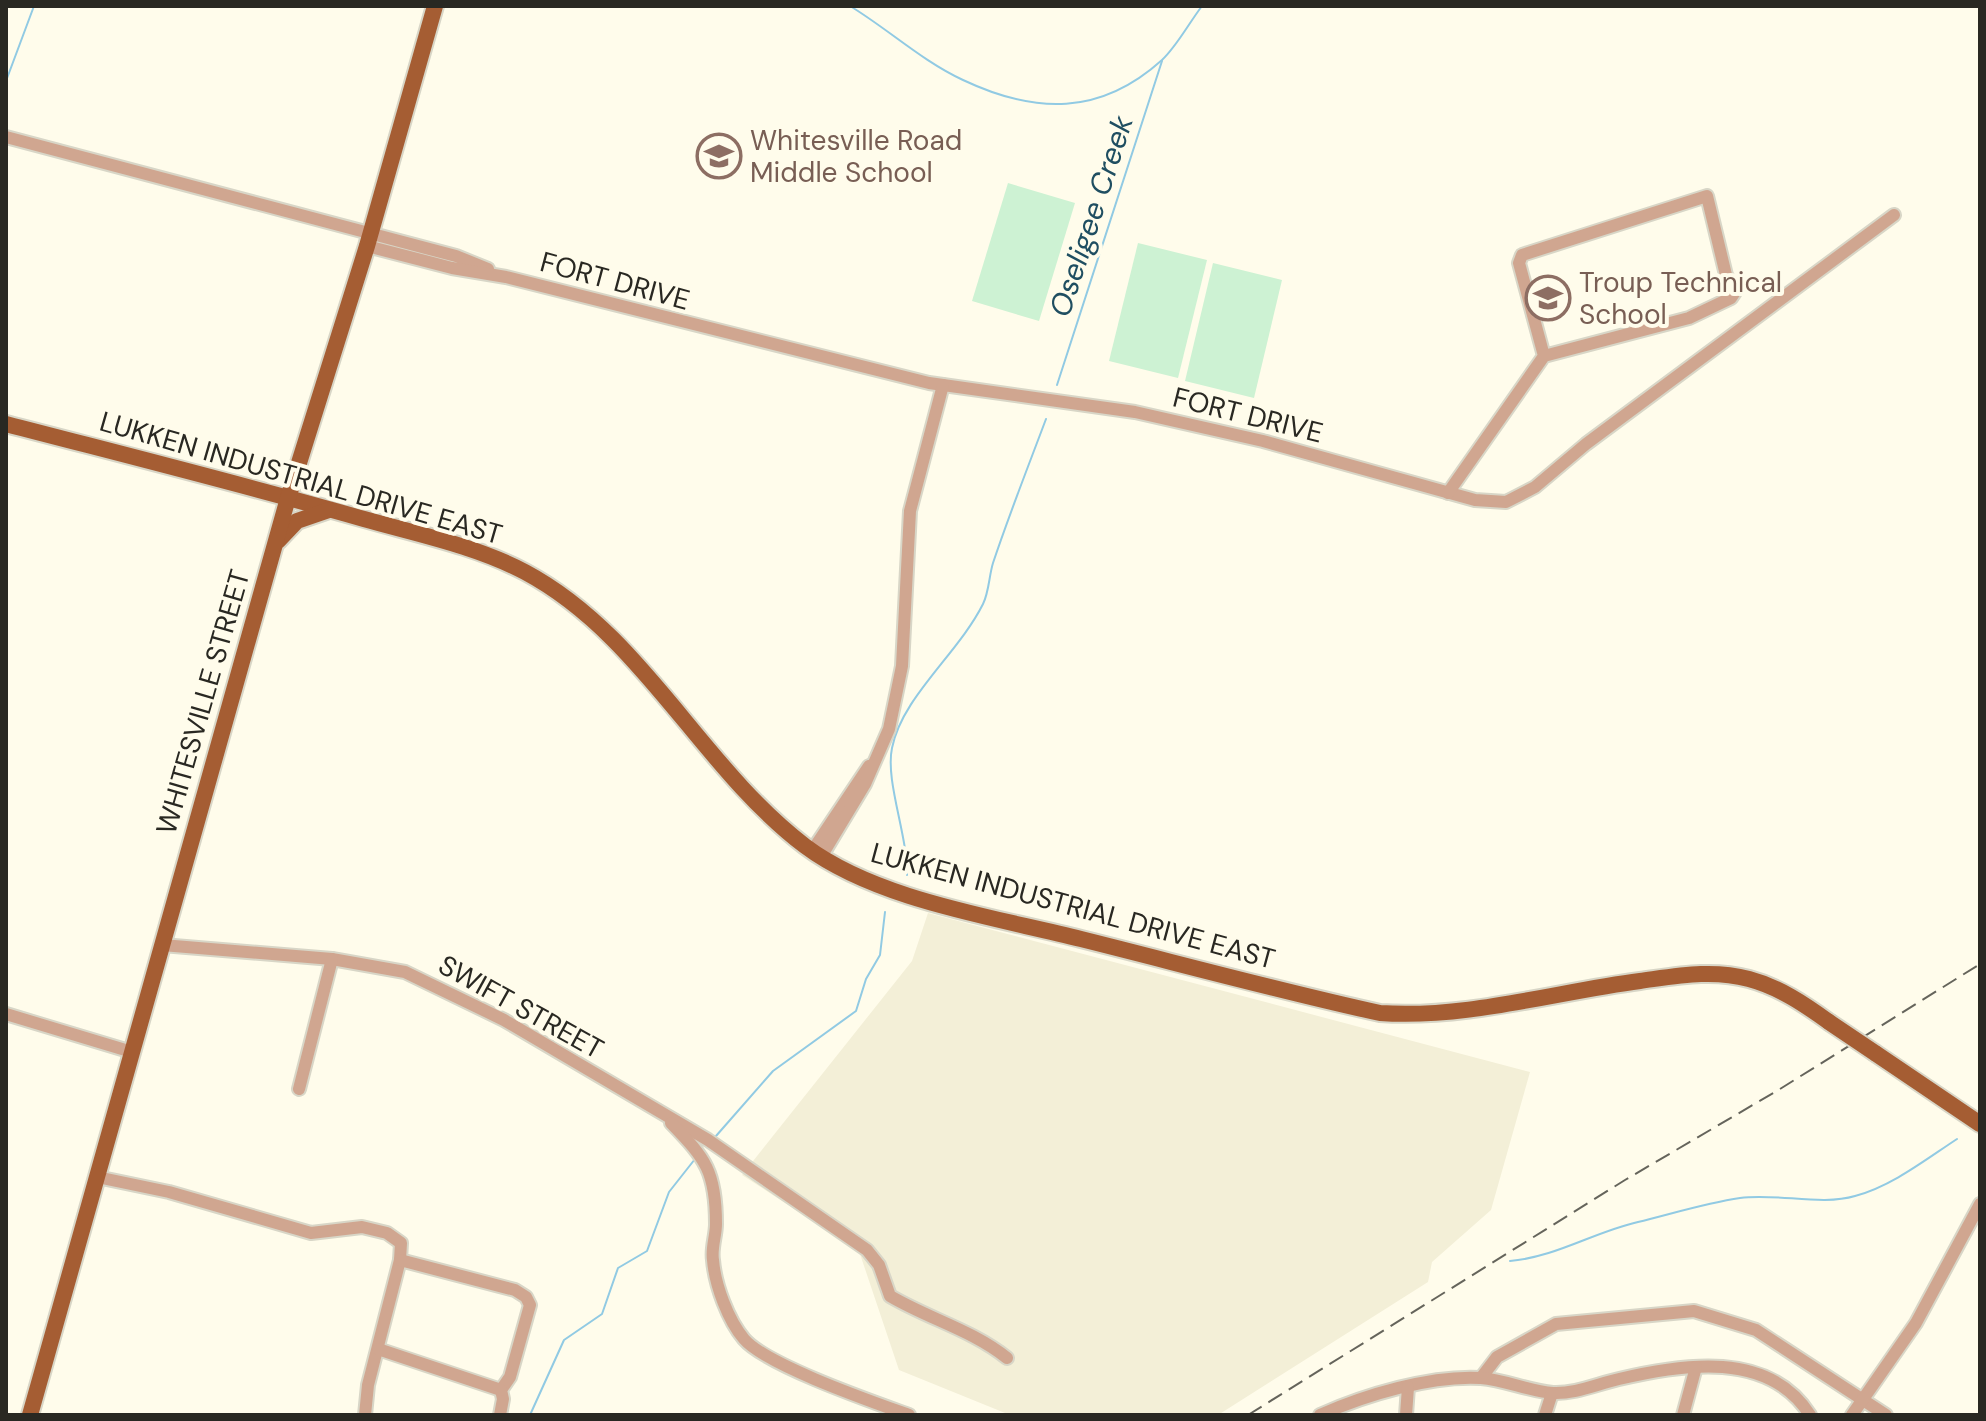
<svg xmlns="http://www.w3.org/2000/svg" width="1986" height="1421" font-family="'DM Sans',sans-serif">
<style>
.built{fill:#f3efd7}
.green{fill:#cdf2d3}
.lines{fill:none;stroke-linecap:round;stroke-linejoin:round}
.stream{stroke:#91cae3;stroke-width:2}
.minor-casing{stroke:#d8d6c7;stroke-width:16}
.major-casing{stroke:#d8d6c7;stroke-width:20}
.minor{stroke:#d0a690;stroke-width:12}
.major{stroke:#a55d33;stroke-width:16}
.rail{stroke:#65645b;stroke-width:2;stroke-dasharray:16 8;stroke-linecap:butt}
.major-bridge-casing{stroke:#d8d6c7;stroke-width:20;stroke-linecap:butt}
.major-bridge{stroke:#a55d33;stroke-width:16}
.labels{text-anchor:middle;dominant-baseline:central;stroke-width:8;stroke-linejoin:round;paint-order:stroke}
.education-label{font-size:28px;fill:#785e54;stroke:#fffceb;text-anchor:start}
.street-label{font-size:28px;fill:#292822;stroke:#fffceb}
.water-label{font-size:30px;font-style:italic;fill:#1f4e61;stroke:#fffceb}
</style>
<rect width="100%" height="100%" fill="#fffceb"/>
<!-- built -->
<polygon class="built" points="928,913 1530,1072 1491,1210 1432,1262 1428,1282 1218,1415 1010,1415 899,1370 859,1251 742,1175 912,961"/>
<!-- green -->
<g class="green">
<polygon points="1008,183 1075,203 1039,321 972,301"/>
<polygon points="1138,243 1207,260 1178,378 1109,361"/>
<polygon points="1213,263 1282,280 1254,398 1185,381"/>
</g>
<g class="lines">
<!-- stream -->
<g class="stream">
<path d="M 850,6 C 888,29 922,61 963,80 C 1035,114 1100,116 1162,60 C 1177,46 1189,23 1202,6"/>
<polyline points="6,81 34,6"/>
<polyline points="1057,385 1162,61"/>
<path d="M 907,875 C 908,836 885,781 892,748 C 902,697 958,654 983,604 C 989,592 989,576 993,563 C 1009,515 1028,467 1046,419"/>
<polyline points="716,1136 773,1071 856,1011 866,979 880,955 885,912"/>
<path d="M 1510,1261 C 1556,1257 1594,1232 1638,1222 C 1671,1214 1706,1203 1740,1198 C 1777,1193 1822,1206 1855,1196 C 1892,1186 1925,1160 1957,1139"/>
<polyline points="530,1415 564,1340 602,1314 618,1268 647,1251 669,1192 695,1159"/>
</g>
<!-- minor casing -->
<g class="minor-casing">
<g id="minor">
<polyline points="6,137 456,256 488,269"/>
<polyline points="367,246 452,268 506,277 929,383 1135,412 1263,441 1475,500 1506,502 1535,487 1586,444 1894,215"/>
<polyline points="1448,493 1544,356 1689,318 1731,298 1735,292 1726,275 1707,196 1522,255 1519,263 1544,356"/>
<polyline points="812,851 869,766"/>
<polyline points="821,857 865,784 889,729 902,666 910,511 943,385"/>
<path d="M 162,945 L 332,959 L 405,972 L 504,1020 L 708,1140 L 867,1250 L 879,1265 L 890,1296 C 929,1319 972,1330 1007,1358"/>
<polyline points="6,1014 132,1052"/>
<polyline points="299,1089 332,959"/>
<path d="M 671,1123 C 706,1159 716,1172 716,1224 C 716,1236 711,1248 713,1260 C 715,1285 728,1320 744,1339 C 766,1365 873,1402 909,1415"/>
<polyline points="97,1177 169,1192 311,1233 362,1227 387,1233 401,1243 400,1260 368,1385 365,1415"/>
<polyline points="400,1260 515,1290 526,1297 530,1305 510,1377 501,1390 503,1399 500,1415"/>
<polyline points="378,1349 501,1390"/>
<polyline points="1481,1378 1497,1357 1556,1324 1694,1311 1756,1330 1886,1415"/>
<path d="M 1320,1415 C 1365,1395 1431,1375 1481,1378 C 1505,1380 1529,1391 1553,1393 C 1575,1394 1597,1384 1619,1379 C 1682,1364 1769,1350 1810,1415"/>
<polyline points="1406,1415 1408,1387"/>
<polyline points="1545,1415 1552,1393"/>
<polyline points="1683,1415 1696,1367"/>
<polyline points="1852,1415 1916,1323 1980,1204"/>
</g>
</g>
<!-- major casing -->
<g class="major-casing">
<g id="major">
<path d="M 6,424 C 125,455 245,485 364,519 C 417,534 476,546 525,572 C 643,635 700,766 805,846 C 877,900 994,917 1081,939 C 1181,964 1280,991 1380,1013 C 1467,1019 1555,992 1640,981 C 1677,976 1712,969 1749,979 C 1779,987 1804,1004 1829,1022"/>
<polyline points="278,541 297,521 329,510"/>
<polyline points="1875,1053 1980,1124"/>
<polyline points="30,1415 288,498 367,246 435,6"/>
</g>
</g>
<!-- minor -->
<use href="#minor" class="minor"/>
<!-- major -->
<use href="#major" class="major"/>
<!-- rail -->
<polyline class="rail" points="1248,1415 1625,1180 1780,1089 1980,964"/>
<!-- major-bridge casing -->
<g class="major-bridge-casing">
<polyline id="major-bridge" points="1829,1022 1875,1053"/>
</g>
<!-- major-bridge -->
<use href="#major-bridge" class="major-bridge"/>
</g>
<!-- icons -->
<defs>
<g id="school-ring" transform="scale(2.3)"><circle r="9.5" fill="#fffceb" stroke="#8d6e63" stroke-width="1.5"/><path d="M0-5L7-2L0 1L-7-2ZM-4 1L0 2.5L4 1V4Q0 6-4 4Z" fill="#8d6e63"/></g>
</defs>
<g fill-rule="evenodd">
<use href="#school-ring" x="719" y="156"/>
<use href="#school-ring" x="1548" y="298"/>
</g>
<g class="labels">
<!-- education labels -->
<g class="education-label">
<text x="750" y="140">Whitesville Road<tspan x="750" dy="32">Middle School</tspan></text>
<text x="1579" y="282">Troup Technical<tspan x="1579" dy="32">School</tspan></text>
</g>
<!-- street labels -->
<g class="street-label">
<text transform="translate(615 281) rotate(15)">FORT DRIVE</text>
<text transform="translate(1248 415) rotate(14)">FORT DRIVE</text>
<text transform="translate(301 478) rotate(16)">LUKKEN INDUSTRIAL DRIVE EAST</text>
<text transform="translate(203 702) rotate(-74)">WHITESVILLE STREET</text>
<text transform="translate(1073 906) rotate(15)">LUKKEN INDUSTRIAL DRIVE EAST</text>
<text transform="translate(521 1007) rotate(29)">SWIFT STREET</text>
</g>
<!-- water labels -->
<g class="water-label">
<text transform="translate(1091 216) rotate(-72)">Oseligee Creek</text>
</g>
</g>
<!-- border -->
<rect width="1986" height="1421" fill="none" stroke="#292822" stroke-width="16"/>
</svg>
